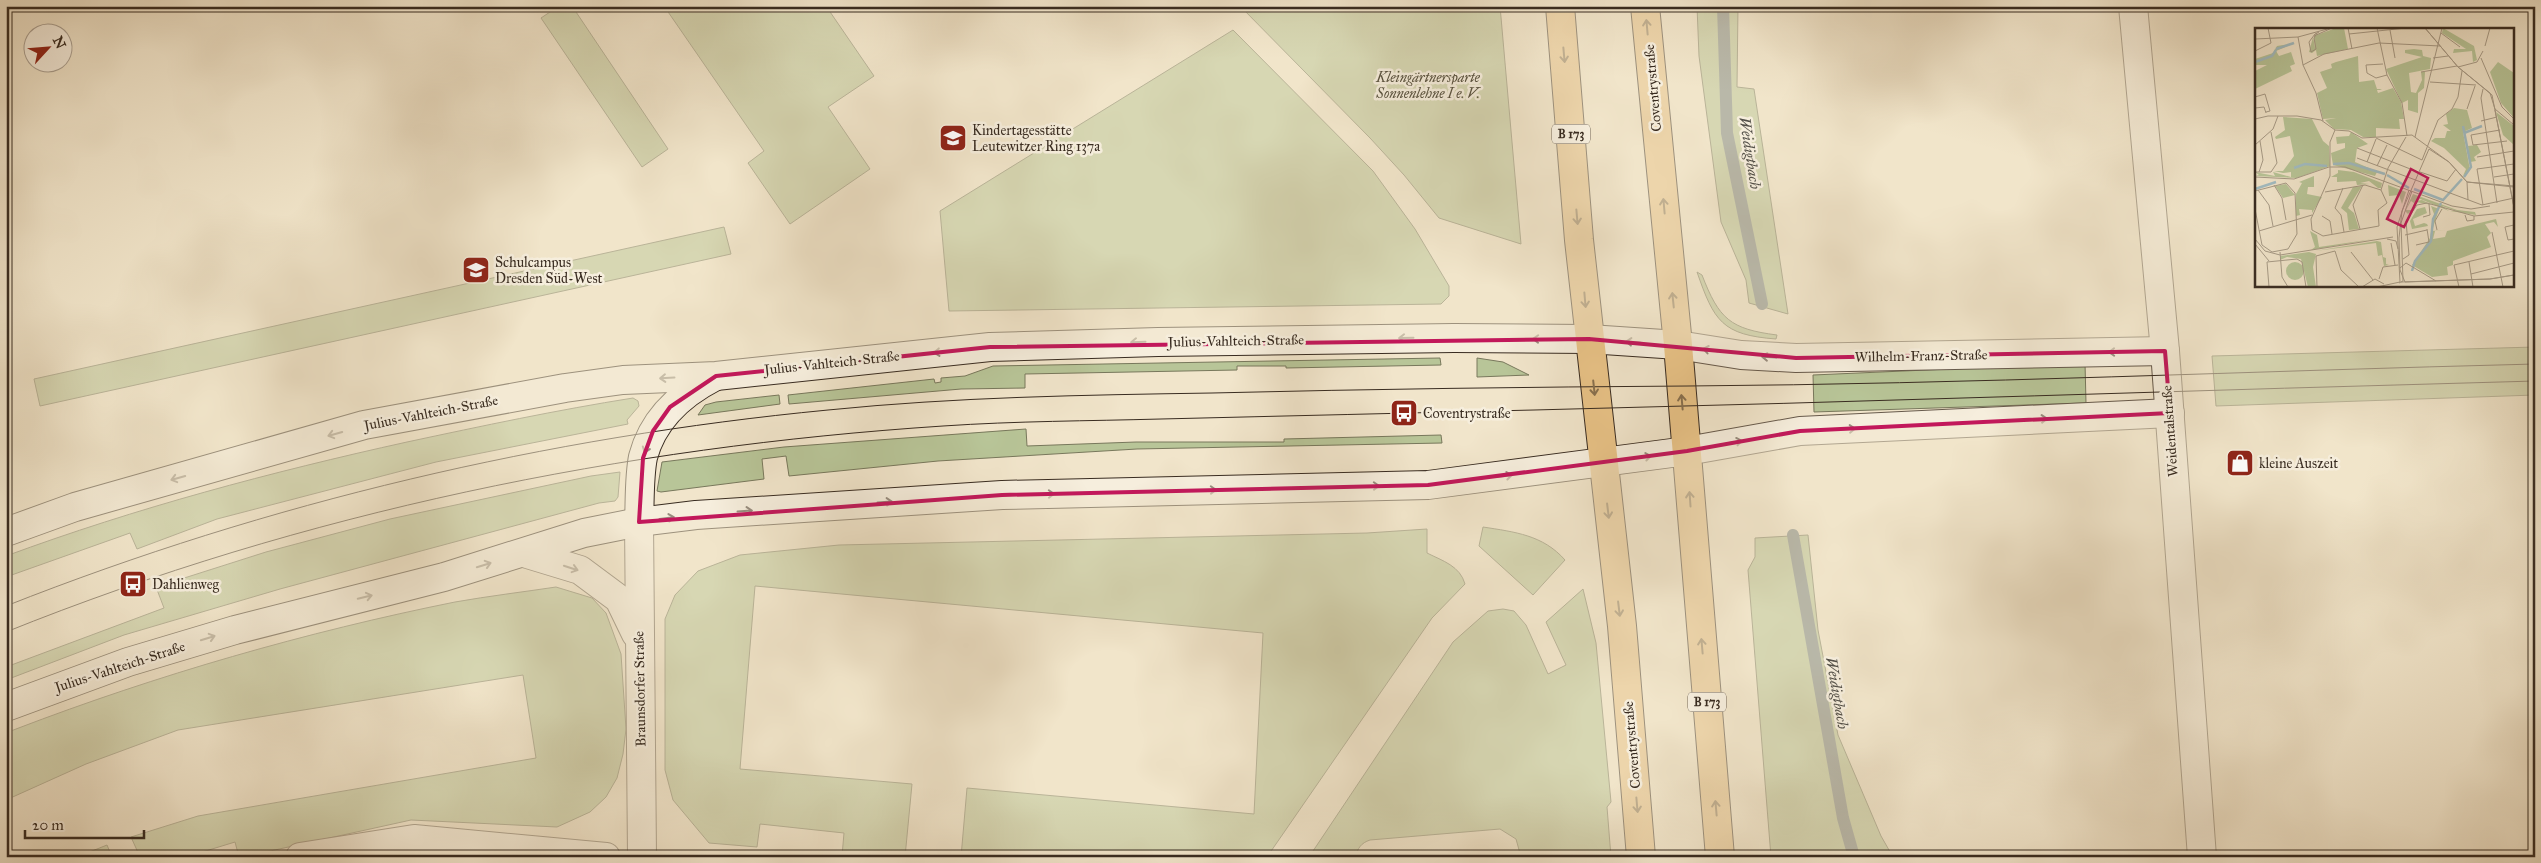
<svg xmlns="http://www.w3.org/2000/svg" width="2541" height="863" font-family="'IM FELL Great Primer',serif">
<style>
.green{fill:#b8c598;stroke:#78785c}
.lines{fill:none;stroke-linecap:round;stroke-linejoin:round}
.stream{stroke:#778282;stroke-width:12}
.minor-casing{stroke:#675a4c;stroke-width:30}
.secondary-casing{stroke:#392c21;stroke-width:30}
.primary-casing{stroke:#392c21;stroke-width:30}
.minor{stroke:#f6eedd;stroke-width:28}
.secondary{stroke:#f6eedd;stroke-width:28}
.primary{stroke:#e8c286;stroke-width:28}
.tram{stroke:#392c21;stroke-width:1}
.oneway{stroke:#88704e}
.oneway2{stroke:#988d7f}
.marked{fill:none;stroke:#c2185b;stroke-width:4;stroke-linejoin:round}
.labels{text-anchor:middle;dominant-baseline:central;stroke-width:5;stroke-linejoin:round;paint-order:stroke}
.shield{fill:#f6eedd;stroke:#726659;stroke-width:1}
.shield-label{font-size:12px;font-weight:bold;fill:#392c21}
.park-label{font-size:14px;font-style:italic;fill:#59523f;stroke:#f6eedd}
.street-label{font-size:14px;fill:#392c21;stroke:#f6eedd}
.poi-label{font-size:14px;fill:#392c21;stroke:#f6eedd;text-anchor:start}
.water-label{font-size:15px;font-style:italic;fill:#535049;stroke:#f6eedd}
.inset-river{fill:none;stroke:#a1bcc2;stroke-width:2.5}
.inset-road{fill:none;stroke:#a79b87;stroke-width:1}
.view{fill:#c2185b;fill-opacity:0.15;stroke:#c2185b;stroke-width:2.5}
.inset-edge{fill:none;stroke:#392c21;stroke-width:2.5}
</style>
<rect width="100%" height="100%" fill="#f1e5cb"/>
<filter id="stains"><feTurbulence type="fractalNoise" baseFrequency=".004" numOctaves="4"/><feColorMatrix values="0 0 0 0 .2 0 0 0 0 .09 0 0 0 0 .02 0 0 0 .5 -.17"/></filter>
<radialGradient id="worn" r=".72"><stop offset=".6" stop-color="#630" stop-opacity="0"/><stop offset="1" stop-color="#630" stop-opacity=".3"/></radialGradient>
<!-- green -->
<g class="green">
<polygon points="559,6 572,6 668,149 642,167 541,18"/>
<polygon points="664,6 826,6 874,76 828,107 870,169 790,224 748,163 764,151"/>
<polygon points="1240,6 1500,6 1521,244 1439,218 1404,175 1370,138"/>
<polygon points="1697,6 1738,6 1737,87 1754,89 1788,314 1749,303 1746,280 1721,222 1699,56"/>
<polygon points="1233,30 1373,171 1415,229 1449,286 1449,296 1441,304 949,311 940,211"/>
<polygon points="724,227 731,254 40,406 34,379"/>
<path d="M 1697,272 L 1702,275 C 1719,319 1730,329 1777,335 L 1776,339 C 1722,335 1714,321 1697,272 Z"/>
<polygon points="2535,347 2535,395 2216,406 2212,356"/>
<polygon points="1440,358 1441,365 1286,368 1286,366 1237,366 1237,370 1025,374 1025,388 961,389 789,404 788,395 934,379 935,383 941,382 941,378 965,376 993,366"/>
<polygon points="1477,358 1503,362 1529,375 1477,377"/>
<polygon points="2085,363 2086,403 1814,412 1813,375"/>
<polygon points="779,395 780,404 698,415 705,405 716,402"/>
<path d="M 633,398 L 638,401 L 639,406 L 627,420 L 628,424 L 436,462 L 217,519 L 137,549 L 130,533 L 6,577 L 6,556 C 136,508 271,472 407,442 C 482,426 557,410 633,398 Z"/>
<polygon points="1026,429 1027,446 1136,442 1284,442 1284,439 1441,435 1442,443 1137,449 938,461 789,476 786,456 762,459 764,479 661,492 657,491 662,462 784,447"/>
<polygon points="620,472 618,497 615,501 599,503 280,589 124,635 6,680 6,667 164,608 156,587 266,552 390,519 591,476"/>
<path d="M 1483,527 C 1515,532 1543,535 1565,560 L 1533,595 L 1479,546 Z"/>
<path d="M 1427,529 L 1427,553 C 1443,561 1460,566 1465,584 L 1432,618 L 1267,857 L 961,857 L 967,788 L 1254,814 L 1263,633 L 755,586 L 740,769 L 912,784 L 905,857 L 842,856 L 844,833 L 760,824 L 757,847 L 709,843 L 673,800 L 665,770 L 665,619 L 675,595 L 698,571 L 740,555 L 839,545 L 1367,533 Z"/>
<polygon points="1808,535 1818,630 1838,735 1881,836 1893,857 1771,857 1748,570 1755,557 1755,538"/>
<path d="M 556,587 L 592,598 L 606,613 L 621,654 L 626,729 L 623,754 L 617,778 L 606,797 L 590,812 L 557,827 L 411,820 L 243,857 L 239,857 L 235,842 L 186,857 L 140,857 L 131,837 L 198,816 L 536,758 L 523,675 L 178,730 L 86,764 L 6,800 L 6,733 L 16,729 C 157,675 306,632 455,602 C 489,596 523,592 556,587 Z"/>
<path d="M 1583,589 L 1596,643 L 1611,802 L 1607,807 L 1611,857 L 1521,857 L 1516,839 L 1500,829 L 1370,840 C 1361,843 1358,848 1355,857 L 1309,857 L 1453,642 L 1488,611 L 1503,609 L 1514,611 L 1526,625 L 1548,674 L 1566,665 L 1546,622 Z"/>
<polygon points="107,845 112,857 77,857"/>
</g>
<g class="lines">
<!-- stream -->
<g class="stream">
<polyline points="1723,6 1727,133 1762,304"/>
<polyline points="1793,535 1843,818 1854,857"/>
</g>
<!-- minor casing -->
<g class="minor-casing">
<g id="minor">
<polyline points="2133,6 2165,351 2202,857"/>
<polyline points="1678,345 1741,355 1796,358 2165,351"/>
<polyline points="1687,451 1800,431 2170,413"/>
<polyline points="639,522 642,857"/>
<polyline points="524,553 580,570 619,599 636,634"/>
<polyline points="300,857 414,839 606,857"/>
</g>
</g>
<!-- secondary casing -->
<g class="secondary-casing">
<g id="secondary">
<path d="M 639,522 C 640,501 639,477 643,457 C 653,419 681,394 714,377"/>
<polyline points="6,532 75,507 364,425 565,388 623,380 716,376 990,347 1158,342 1454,338 1589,339 1678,345"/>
<polyline points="6,707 128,662 235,630 444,577 584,533 639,522 696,515 1002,495 1428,485 1687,451"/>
</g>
</g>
<!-- primary casing -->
<g class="primary-casing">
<g id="primary">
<polyline points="1560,6 1579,240 1622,626 1641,857"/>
<polyline points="1645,6 1678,345 1720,857"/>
</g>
</g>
<!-- minor -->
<use href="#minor" class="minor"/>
<!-- secondary -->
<use href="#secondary" class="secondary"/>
<!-- primary -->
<use href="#primary" class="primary"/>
<!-- tram -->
<g class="tram">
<path d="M 6,606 C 269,502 547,437 828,410 C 956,397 1084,395 1212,393 C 1371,389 1529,387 1688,386 C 1970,384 2252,371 2535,364"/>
<path d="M 6,632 C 304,512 623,447 943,426 C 1016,421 1089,421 1161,419 C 1285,416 1409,413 1534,410 C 1867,402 2201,390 2535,381"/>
</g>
</g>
<!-- one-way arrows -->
<defs><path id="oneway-shaft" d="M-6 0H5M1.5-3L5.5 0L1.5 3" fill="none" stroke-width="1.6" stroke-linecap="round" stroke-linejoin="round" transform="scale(1.25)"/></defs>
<g class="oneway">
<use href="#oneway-shaft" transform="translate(1647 27) rotate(-95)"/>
<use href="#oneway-shaft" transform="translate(1564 55) rotate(85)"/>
<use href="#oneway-shaft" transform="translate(1664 206) rotate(-95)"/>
<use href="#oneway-shaft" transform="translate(1577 217) rotate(85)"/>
<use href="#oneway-shaft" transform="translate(1585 300) rotate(85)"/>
<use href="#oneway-shaft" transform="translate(1673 300) rotate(-96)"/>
<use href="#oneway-shaft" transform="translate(1594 388) rotate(84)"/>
<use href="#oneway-shaft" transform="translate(1682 402) rotate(-95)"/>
<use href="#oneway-shaft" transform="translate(1690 499) rotate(-94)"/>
<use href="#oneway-shaft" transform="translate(1608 511) rotate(83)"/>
<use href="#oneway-shaft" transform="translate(1619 609) rotate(83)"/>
<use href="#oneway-shaft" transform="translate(1702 646) rotate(-95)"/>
<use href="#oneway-shaft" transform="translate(1637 805) rotate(85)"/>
<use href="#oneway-shaft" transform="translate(1716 808) rotate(-95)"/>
</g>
<g class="oneway2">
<use href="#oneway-shaft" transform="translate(1406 338) rotate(179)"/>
<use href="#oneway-shaft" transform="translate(1540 339) rotate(-179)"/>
<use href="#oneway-shaft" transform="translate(1138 342) rotate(178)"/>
<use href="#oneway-shaft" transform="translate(1633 342) rotate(-176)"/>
<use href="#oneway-shaft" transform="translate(1710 350) rotate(-171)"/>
<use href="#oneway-shaft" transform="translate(941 352) rotate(175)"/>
<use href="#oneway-shaft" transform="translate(2116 352) rotate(179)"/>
<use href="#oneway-shaft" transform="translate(1769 357) rotate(-177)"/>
<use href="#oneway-shaft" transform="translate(667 378) rotate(177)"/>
<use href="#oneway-shaft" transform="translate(2040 419) rotate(-3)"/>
<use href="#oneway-shaft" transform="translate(1848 429) rotate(-3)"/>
<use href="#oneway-shaft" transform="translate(335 434) rotate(164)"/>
<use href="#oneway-shaft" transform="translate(1735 442) rotate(-10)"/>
<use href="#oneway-shaft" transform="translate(647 446) rotate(110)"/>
<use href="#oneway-shaft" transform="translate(1644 457) rotate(-8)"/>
<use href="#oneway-shaft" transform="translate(1505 476) rotate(-8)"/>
<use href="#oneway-shaft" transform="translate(178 478) rotate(164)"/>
<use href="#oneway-shaft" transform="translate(1372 486) rotate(-1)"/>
<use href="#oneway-shaft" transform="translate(1209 490) rotate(-1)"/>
<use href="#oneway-shaft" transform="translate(1047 494) rotate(-1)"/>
<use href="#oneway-shaft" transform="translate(885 502) rotate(-4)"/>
<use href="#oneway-shaft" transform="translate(745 511) rotate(-4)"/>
<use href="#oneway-shaft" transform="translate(667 518) rotate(-7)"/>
<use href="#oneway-shaft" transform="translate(484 565) rotate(-17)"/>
<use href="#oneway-shaft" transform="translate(571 568) rotate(18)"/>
<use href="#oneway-shaft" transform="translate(365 597) rotate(-14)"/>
<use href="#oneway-shaft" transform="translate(208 638) rotate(-17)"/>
</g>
<!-- marked area -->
<path d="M0 0H2541V863H0ZM 1589,339 L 1796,358 L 2165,351 L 2170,413 L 1800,431 L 1687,451 L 1428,485 L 1002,495 L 639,522 L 643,458 L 653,431 L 670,407 L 716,376 L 990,347 Z" fill="#f1e5cb" fill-opacity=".55" fill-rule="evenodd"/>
<path class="marked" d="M 1589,339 L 1796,358 L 2165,351 L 2170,413 L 1800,431 L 1687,451 L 1428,485 L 1002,495 L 639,522 L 643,458 L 653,431 L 670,407 L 716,376 L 990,347 Z"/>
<!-- icons -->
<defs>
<g id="school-square" transform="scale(1.4375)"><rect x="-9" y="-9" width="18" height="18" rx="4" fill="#8f2418" stroke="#f6eedd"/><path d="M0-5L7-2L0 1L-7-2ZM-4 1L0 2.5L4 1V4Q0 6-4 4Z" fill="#fff"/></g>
<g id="bus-square" transform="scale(1.4375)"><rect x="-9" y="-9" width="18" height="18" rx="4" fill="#8f2418" stroke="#f6eedd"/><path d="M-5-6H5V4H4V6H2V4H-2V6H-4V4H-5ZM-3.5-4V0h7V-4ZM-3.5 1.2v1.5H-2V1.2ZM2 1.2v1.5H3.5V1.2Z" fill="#fff"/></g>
<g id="shop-square" transform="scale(1.4375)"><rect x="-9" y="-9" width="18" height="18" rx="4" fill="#8f2418" stroke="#f6eedd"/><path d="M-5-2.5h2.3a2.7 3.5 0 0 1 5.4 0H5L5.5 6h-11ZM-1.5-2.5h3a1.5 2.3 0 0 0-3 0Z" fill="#fff"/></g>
</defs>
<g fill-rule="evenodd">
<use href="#school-square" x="953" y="138"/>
<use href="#school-square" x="476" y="270"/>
<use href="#bus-square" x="1404" y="413"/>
<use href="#shop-square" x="2240" y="463"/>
<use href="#bus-square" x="133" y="584"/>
</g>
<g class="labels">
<!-- shield labels -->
<g class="shield">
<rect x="1552" y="124.5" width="38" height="19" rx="4"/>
<rect x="1688" y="692.5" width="38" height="19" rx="4"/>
</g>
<g class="shield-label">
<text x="1571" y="134">B 173</text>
<text x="1707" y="702">B 173</text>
</g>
<!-- park labels -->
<g class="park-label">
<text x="1428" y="77">Kleingärtnersparte<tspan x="1428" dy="16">Sonnenlehne I e. V.</tspan></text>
</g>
<!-- street labels -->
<g class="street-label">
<text transform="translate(1653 88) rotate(-95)">Coventrystraße</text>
<text transform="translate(1236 341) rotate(-1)">Julius-Vahlteich-Straße</text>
<text transform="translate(1921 356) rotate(-1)">Wilhelm-Franz-Straße</text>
<text transform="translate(832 363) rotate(-6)">Julius-Vahlteich-Straße</text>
<text transform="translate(431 413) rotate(-11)">Julius-Vahlteich-Straße</text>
<text transform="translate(2170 431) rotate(-94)">Weidentalstraße</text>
<text transform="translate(120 667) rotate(-18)">Julius-Vahlteich-Straße</text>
<text transform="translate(640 689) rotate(-91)">Braunsdorfer Straße</text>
<text transform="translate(1632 745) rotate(-95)">Coventrystraße</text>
</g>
<!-- poi labels -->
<g class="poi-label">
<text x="972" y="130">Kindertagesstätte<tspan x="972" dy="16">Leutewitzer Ring 137a</tspan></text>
<text x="495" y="262">Schulcampus<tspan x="495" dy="16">Dresden Süd-West</tspan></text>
<text x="1423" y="413">Coventrystraße</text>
<text x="2259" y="463">kleine Auszeit</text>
<text x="152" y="584">Dahlienweg</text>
</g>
<!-- water labels -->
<g class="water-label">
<text transform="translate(1750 153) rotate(81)">Weidigtbach</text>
<text transform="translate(1837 693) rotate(80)">Weidigtbach</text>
</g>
</g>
<!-- overview -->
<g transform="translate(2255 28)">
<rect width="259" height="259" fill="#f1e5cb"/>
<path d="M 81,0 L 89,0 L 93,21 L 62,28 L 61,22 L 57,25 L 54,24 L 58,9 L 60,20 L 59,8 ZM 188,0 L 219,18 L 222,32 L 218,34 L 217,23 L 198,25 L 199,21 L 211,21 L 187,5 ZM 40,15 L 21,23 L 24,28 L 36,24 L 40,36 L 35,38 L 37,43 L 0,61 L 0,43 L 12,37 L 0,37 L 0,31 L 18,25 L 22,18 ZM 159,21 L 167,22 L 168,28 L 176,30 L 175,41 L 154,45 L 156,64 L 161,65 L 167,52 L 166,44 L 170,44 L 169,60 L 163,65 L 163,85 L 153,82 L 153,72 L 147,75 L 131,41 L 167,29 L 150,25 L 150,22 ZM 103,28 L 104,54 L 119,52 L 122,61 L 125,61 L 127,62 L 122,62 L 123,65 L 138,60 L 146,74 L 149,91 L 144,91 L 145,101 L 121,100 L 121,109 L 108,109 L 96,102 L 79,101 L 70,92 L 81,90 L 68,91 L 62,65 L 72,60 L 65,44 L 77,40 L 76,36 L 81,34 ZM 243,34 L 259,45 L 259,90 L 246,75 L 235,44 ZM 199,80 L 212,82 L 217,100 L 208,104 L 215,142 L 208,148 L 211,141 L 189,120 L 176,113 L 180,110 L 190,110 L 192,103 L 196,103 L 188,97 L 193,96 L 191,86 ZM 241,84 L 259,98 L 259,117 L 248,107 ZM 28,89 L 57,91 L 68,113 L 74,118 L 75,138 L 42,150 L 0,148 L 4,147 L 0,144 L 20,148 L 18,144 L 36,149 L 36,144 L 28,145 L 19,143 L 28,143 L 39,128 L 35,108 L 21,111 L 20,109 L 30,102 ZM 96,104 L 113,116 L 102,120 L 100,134 L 130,147 L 122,144 L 120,148 L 78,137 L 76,125 L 90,120 L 90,115 L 82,116 L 81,109 L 94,108 ZM 222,117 L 226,124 L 219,129 L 221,133 L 215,134 L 213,118 ZM 83,142 L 99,144 L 127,155 L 126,160 L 123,160 L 114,153 L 105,155 L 114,156 L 102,157 L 101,153 L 82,154 L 82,149 L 76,149 L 83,145 ZM 59,148 L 59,159 L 53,159 L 52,166 L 67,169 L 57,185 L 57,182 L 44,181 L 45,187 L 41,188 L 41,166 L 47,155 L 44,154 ZM 31,156 L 40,167 L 28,170 L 20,158 ZM 133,157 L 151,164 L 147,176 L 144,167 L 134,168 ZM 107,158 L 93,180 L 99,185 L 104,201 L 94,202 L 92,185 L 86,180 L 98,159 ZM 158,166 L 202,182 L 220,184 L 221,187 L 195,183 L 202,183 L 187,178 L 194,183 L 163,170 L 161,173 L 167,172 L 177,177 L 161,174 L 158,181 L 159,175 L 156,173 L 151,182 L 157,182 L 153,186 L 150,183 ZM 176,178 L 184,181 L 177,203 L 191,202 L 180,203 L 178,211 L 190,209 L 192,203 L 241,191 L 243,199 L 239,194 L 230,196 L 236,205 L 232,209 L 236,219 L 198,233 L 198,237 L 192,239 L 193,247 L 177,249 L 157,237 L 175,210 L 179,186 ZM 170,179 L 172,185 L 158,191 L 160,198 L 169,195 L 172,196 L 173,198 L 157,201 L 155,193 L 162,181 ZM 55,203 L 62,207 L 64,219 L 119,211 L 56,222 L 60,219 ZM 122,213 L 126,214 L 128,229 L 131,230 L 131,236 L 134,237 L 129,238 L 127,227 L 123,228 L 121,215 L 60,223 ZM 54,224 L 61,226 L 58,239 L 61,259 L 53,259 L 46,231 L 32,229 L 25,232 L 25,228 ZM31 243a9 9 0 1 1 18 0a9 9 0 1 1-18 0Z" fill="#b8c598"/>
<path class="inset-river" d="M 21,21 L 39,15M 0,34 L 17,28 L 21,22M 208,98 L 216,139 L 209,149M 209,105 L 227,98M 78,136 L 94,135 L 130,146M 39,140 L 50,136 L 72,138M 132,147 L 154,160M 0,161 L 21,154M 159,161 L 188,172 L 207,151M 157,243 L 160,233 L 176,213 L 178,191 L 186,175"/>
<path class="inset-road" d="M 93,0 L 97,21M 122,0 L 132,47 L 147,75 L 152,108M 170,0 L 203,39 L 235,65 L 240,81 L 259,97M 170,0 L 203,39 L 237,67 L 259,180M 135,2 L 140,30M 62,5 L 59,10 L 61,21 L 56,24 L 54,14 L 60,6 L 64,4M 186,5 L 205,19M 94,6 L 151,0M 59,8 L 77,0M 43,9 L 48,37 L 61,65 L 68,93M 0,11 L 43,9 L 76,0M 230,18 L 235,0M 0,23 L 16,15 L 13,0M 178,30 L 193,28M 226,30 L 247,79 L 259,91M 128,36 L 111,37 L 112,45 L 121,50 L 132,47M 48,37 L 69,26 L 124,15 L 185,18M 203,39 L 222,34 L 228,23M 166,44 L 202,38M 175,54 L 221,57M 228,61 L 226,70 L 242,175M 0,69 L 10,66 L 15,83 L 11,84M 0,80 L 9,79 L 11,85M 212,81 L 220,58M 240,82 L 259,179M 0,91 L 13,88 L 42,88 L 66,92 L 80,102 L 94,103 L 107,110 L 157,107 L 194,134 L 212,154M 226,93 L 242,89M 245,102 L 216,107 L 218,117 L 252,113M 160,109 L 187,0M 121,110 L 167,132 L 183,92 L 197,81 L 203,69 L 207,43M 0,117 L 18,101 L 23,88M 102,120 L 163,144M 222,129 L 259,123M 102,130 L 227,177 L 259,170M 112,134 L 121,111M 122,138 L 132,117M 0,144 L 16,144 L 22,135 L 16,104M 4,144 L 8,132 L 5,113M 165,144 L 192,153 L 201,141M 0,149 L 39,151 L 74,139 L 90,139 L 197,178 L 216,181 L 235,178M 239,149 L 259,146M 212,154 L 259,158M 212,154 L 213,172M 19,157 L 27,170 L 31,192M 259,159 L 212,154 L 194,134 L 174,121 L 147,183 L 144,210 L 145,242 L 150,254 L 235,251 L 259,247M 88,160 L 80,180 L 86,187 L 89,204M 3,162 L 14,177 L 18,198M 126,162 L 133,140 L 151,109M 0,163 L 31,155 L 40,165 L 42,206 L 33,221 L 17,224 L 7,217 L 0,181M 70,164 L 110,157 L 126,162 L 132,175 L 123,182 L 124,198 L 68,208 L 57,202 L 56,191 L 75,148 L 75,114 L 80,102M 228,177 L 222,141 L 259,136M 210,187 L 212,193 L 219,192 L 219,188M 67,188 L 75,193 L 77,206M 168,189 L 175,187 L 174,176M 259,197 L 250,199 L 253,212 L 259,211M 105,201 L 98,177 L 108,157M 182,202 L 180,193 L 187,181M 4,203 L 57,187M 237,204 L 248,259M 150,207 L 172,202M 0,211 L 10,223 L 25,227 L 138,209M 132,211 L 141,213 L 143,221M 136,215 L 140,237M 0,216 L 14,233M 161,217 L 174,214 L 172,201M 25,224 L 27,249 L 33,259M 96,224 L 118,252M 148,231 L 154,227 L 151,193 L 162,177 L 172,175 L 219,188 L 259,184M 214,234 L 218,259M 145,240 L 151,235 L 181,253M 216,246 L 259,235M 124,251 L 128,239 L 143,237M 146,254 L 235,251 L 259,247M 144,255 L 148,253 L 146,195 L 157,163M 14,259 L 12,234 L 42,231 L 47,234 L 51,259M 62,259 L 61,228 L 80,223 L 86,242 L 104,259M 107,259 L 120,251 L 129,256M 122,259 L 145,254 L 142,199 L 154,162M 204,259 L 199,237 L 259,223"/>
<path class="view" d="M 156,141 L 173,150 L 149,199 L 132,191 Z"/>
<rect width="259" height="259" class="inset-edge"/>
</g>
<!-- margin -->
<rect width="2541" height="863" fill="none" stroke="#f1e5cb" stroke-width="25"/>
<rect x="8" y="8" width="2526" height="848" fill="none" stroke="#392c21" stroke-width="2.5"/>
<rect x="12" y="12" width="2516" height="838" fill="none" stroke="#392c21"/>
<!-- north arrow -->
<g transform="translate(48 48) rotate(64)"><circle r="24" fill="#f6eedd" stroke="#aaa092"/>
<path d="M0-4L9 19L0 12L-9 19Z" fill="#8f2418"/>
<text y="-8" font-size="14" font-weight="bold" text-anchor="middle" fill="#392c21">N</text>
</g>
<!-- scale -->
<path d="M25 830v8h119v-8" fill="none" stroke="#392c21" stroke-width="2.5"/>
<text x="32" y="830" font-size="15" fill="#392c21" stroke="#f6eedd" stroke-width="4" paint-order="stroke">20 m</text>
<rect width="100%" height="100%" filter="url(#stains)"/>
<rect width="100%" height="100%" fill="url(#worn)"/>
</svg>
